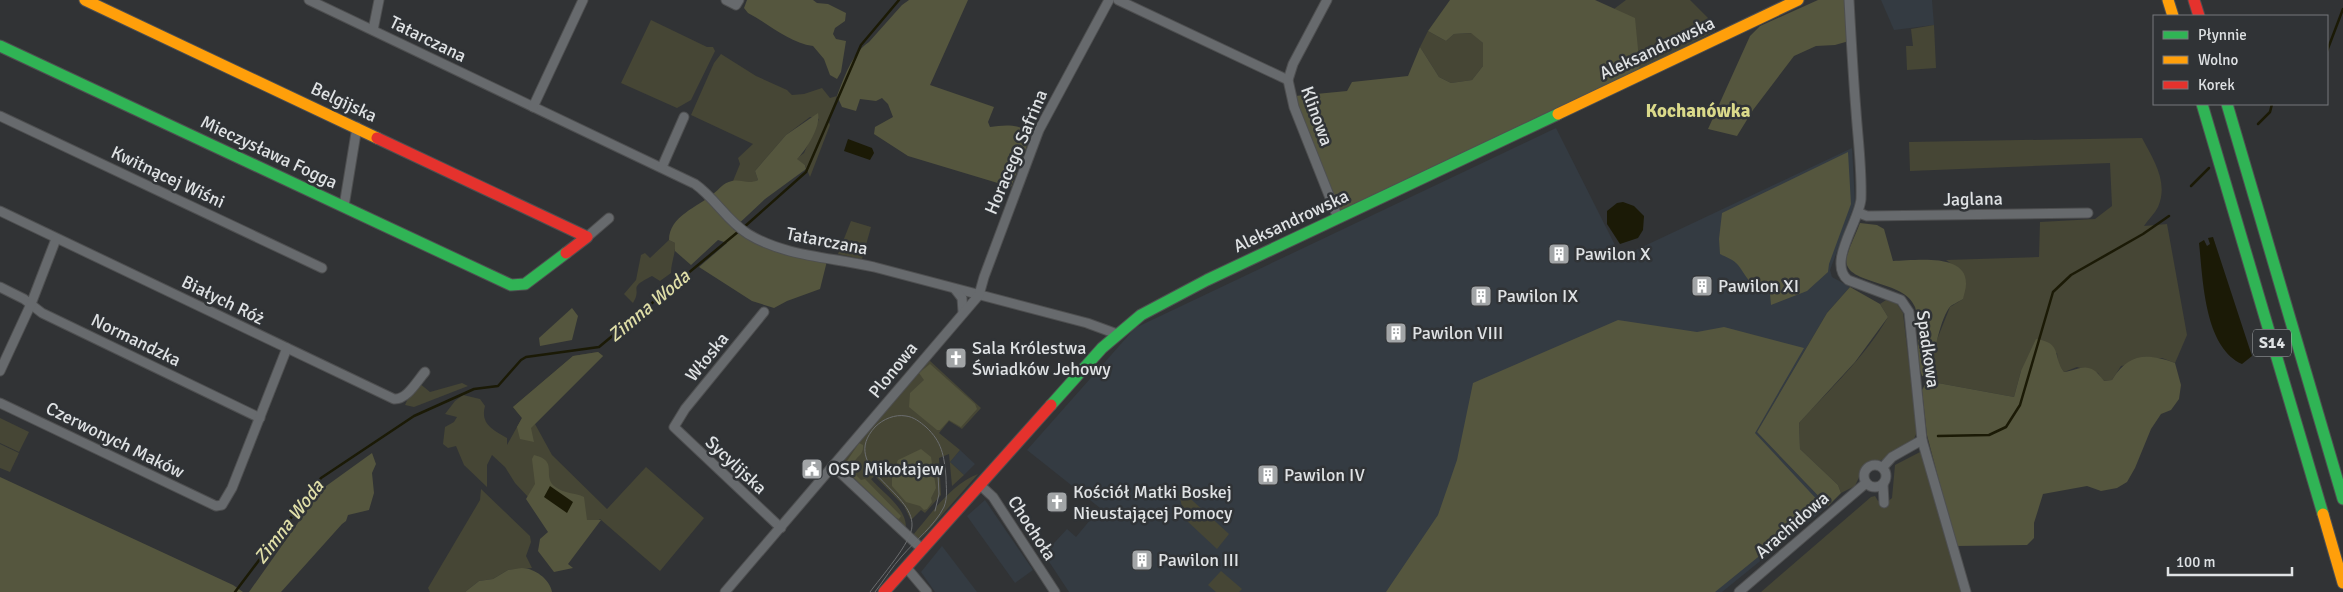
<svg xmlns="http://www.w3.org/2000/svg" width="2343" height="592" font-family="Signika,sans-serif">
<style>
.built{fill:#343b42}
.green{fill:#464635}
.forest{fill:#55563e}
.water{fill:#1b1a06}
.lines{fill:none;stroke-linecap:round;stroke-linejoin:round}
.stream{stroke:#1b1a06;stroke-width:2.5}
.street-casing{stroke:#4e4f50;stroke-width:11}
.fast-casing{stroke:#4e4f50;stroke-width:13}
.slow-casing{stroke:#4e4f50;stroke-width:13}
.jam-casing{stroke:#4e4f50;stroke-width:13}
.street{stroke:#676a6d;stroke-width:9}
.fast{stroke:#30b455;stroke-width:11}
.slow{stroke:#ff9f0a;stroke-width:11}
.jam{stroke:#e5322d;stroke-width:11}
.tram{stroke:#6b6d6f;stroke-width:1}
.labels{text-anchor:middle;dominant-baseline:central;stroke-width:5;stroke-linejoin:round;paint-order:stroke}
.shield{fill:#303336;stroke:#aaaeb0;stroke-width:1}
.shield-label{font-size:16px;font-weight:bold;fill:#dfe2e4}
.street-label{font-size:18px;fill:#dfe2e4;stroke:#303336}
.poi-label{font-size:18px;fill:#dfe2e4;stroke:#303336;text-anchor:start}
.neighbourhood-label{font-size:19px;font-weight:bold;fill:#dad98a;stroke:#303336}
.water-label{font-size:19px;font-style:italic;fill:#dfdea7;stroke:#303336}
</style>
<rect width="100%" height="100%" fill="#313335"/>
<!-- built -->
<g class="built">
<polygon points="1881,0 1932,0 1934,25 1894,30"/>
<polygon points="1556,128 1621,257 1852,148 1855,203 1830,270 1832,277 1850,287 1827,313 1757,432 1828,506 1722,592 1069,592 1044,554 1067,529 1076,537 1100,508 1027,450 1135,328"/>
<polygon points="960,450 975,464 964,475 950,462"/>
<polygon points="985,500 1033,570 1015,583 967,516"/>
<polygon points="942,546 977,592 935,592 921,572"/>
</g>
<!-- green -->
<g class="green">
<polygon points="1626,0 1690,0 1717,27 1715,31 1640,70 1614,9"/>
<polygon points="651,20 707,47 713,47 715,51 691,100 677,108 621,83"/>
<polygon points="1934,25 1936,68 1907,70 1906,46 1913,46 1911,29"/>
<polygon points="1428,31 1446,41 1454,34 1472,33 1483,43 1483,66 1472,80 1451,83 1439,77 1420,47"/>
<polygon points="721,54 756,76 787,90 792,95 804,94 822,88 830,98 837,96 828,120 830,125 810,177 805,165 796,159 804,153 819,119 810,117 786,135 755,171 758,180 750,184 733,181 740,164 738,158 753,144 691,115 714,63"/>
<path d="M 2142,138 C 2153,159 2169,182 2158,207 C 2155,213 2148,220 2144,226 L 2167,224 L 2187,335 L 2175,363 L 2162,358 L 2121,366 L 2112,380 L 2103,381 L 2098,373 L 2077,367 L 2064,372 L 2058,364 L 2057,353 L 2021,371 L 2014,397 L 1927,381 L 1936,342 L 1950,307 L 1963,299 L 1962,271 L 1946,260 L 2039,257 L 2040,222 L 2095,219 L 2112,206 L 2110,163 L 1910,171 L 1909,142 Z"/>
<polygon points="851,221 871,227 862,259 838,254"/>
<path d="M 669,240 L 675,243 C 676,253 671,262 671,273 L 660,281 L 652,276 C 626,289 643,287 633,303 L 624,294 L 636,280 L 641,255 L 645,253 L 650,258 Z"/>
<path d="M 1886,300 L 1897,304 L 1903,313 L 1917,432 L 1914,439 L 1885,459 L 1865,464 L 1855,486 L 1841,493 L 1838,485 L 1800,449 L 1799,423 C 1830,389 1865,357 1888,317 L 1880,304 Z"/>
<path d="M 598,352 L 603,356 L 535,424 L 552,455 L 607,509 L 646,467 L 704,518 L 660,571 L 600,519 L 574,546 L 515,483 L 505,467 L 492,455 L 487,465 L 487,487 L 464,465 L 456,446 L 448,448 L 443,444 L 445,427 L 454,422 L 457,417 L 445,414 L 455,401 L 463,395 L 480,399 L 485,406 C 480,424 493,430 507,438 L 507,445 L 522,418 L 513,407 L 573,356 Z"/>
<path d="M 929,360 L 981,408 L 962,429 L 949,421 L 939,433 L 960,450 L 950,462 L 964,475 L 952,486 L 949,454 L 939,458 L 941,495 L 925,513 L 921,510 L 911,520 L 904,506 L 875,476 L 871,479 C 884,494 907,508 906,529 L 845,473 L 843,463 L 845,457 Z"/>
<polygon points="419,383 430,392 462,383 468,386 414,407 405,405 411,392"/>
<polygon points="0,418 29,432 19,452 0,443"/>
<polygon points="0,444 19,453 10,472 0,468"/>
<polygon points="1922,451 1962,592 1761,592 1871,497 1875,496 1878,501 1887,502 1892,498 1895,465"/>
<path d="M 978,474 L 919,541 L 927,530 L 918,540 L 913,535 C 931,514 951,484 978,474 Z"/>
<polygon points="481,489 530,536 531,542 526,556 532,568 508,570 493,579 479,581 465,592 430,592 428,588 480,500"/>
<polygon points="1182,491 1229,534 1217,549 1185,519 1179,494"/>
<polygon points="1221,571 1242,589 1239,592 1216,592 1208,585"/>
</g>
<!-- forest -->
<g class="forest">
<path d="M 747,0 L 813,0 L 817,3 L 828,4 L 846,13 L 845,21 L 835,28 L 833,34 L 836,39 L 846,41 L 841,72 L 837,79 L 830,75 L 824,59 L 813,46 C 789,43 769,24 748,13 L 744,8 Z"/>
<path d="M 909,0 L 968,0 L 930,85 L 994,107 L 988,122 L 990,127 C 1004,125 1021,123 1031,135 L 1011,187 L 908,156 L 874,134 L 875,127 L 893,117 L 888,104 L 882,98 L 876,101 L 860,99 L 856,111 L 842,107 L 837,96 C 844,78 852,53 869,42 L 902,5 Z"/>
<polygon points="1450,0 1595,0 1635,18 1640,70 1339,213 1295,96 1347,91 1352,82 1408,76 1420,47 1439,77 1451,83 1472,80 1483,66 1483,43 1471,33 1454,34 1446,41 1428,31"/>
<polygon points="1818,0 1846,0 1849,41 1835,45 1816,46 1794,56 1753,110 1737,136 1708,129 1750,36 1760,26"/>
<path d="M 818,113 C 821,127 806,150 797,159 L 805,165 L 806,169 L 765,199 L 733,229 L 766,247 L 827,261 L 820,289 L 787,301 L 774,308 L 752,301 L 699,267 L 727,243 L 718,240 L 691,265 L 675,251 L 675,243 L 669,240 C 669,216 698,207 713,194 C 720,189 722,183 732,181 C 742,179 748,185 758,180 L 755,171 L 786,135 Z"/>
<path d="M 1848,152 L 1851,204 L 1829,264 L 1828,272 L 1807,291 L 1771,305 L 1770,294 C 1749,286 1750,281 1738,265 C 1734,260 1726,257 1720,254 L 1719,239 L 1722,213 Z"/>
<path d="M 1860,223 L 1877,225 L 1884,229 L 1893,261 C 1913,261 1967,252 1966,284 C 1966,289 1964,294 1963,299 C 1959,302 1952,304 1949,308 C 1938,324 1935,358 1926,376 L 1922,376 C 1913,354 1923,329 1915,307 C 1904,278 1839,286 1847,256 C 1850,245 1856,234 1860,223 Z"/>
<polygon points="1850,287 1880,304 1888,317 1855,362 1799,423 1800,449 1838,485 1841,493 1828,506 1757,432 1827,313"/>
<polygon points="572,308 578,316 572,340 540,346 539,338"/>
<polygon points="1618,320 1697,332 1724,327 1804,348 1755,433 1822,505 1715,592 1386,592 1438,515 1457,460 1473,383"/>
<path d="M 2036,339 C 2063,343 2052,356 2064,372 C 2082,369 2089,360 2104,381 L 2112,380 C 2129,353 2146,353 2175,363 L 2181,385 L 2179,399 L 2171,410 L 2161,414 L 2151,429 L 2135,468 L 2127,482 L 2117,488 L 2101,491 L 2087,486 L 2043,494 L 2034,523 L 2034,538 L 2027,545 L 1956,546 L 1927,435 L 1922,390 L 1927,381 L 2014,397 L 2021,371 Z"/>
<polygon points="598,352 603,356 531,428 534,442 520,439 517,427 522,418 513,407 573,356"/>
<polygon points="930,364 975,404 977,409 961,427 949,420 940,430 937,430 909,407 910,393 924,380 919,373"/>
<path d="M 859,443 L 863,445 C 864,456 856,456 854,463 L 857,468 L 856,475 L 861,480 L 865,479 L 901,516 L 899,519 L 895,517 L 847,471 L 845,464 Z"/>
<polygon points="921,449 931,457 936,488 931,498 932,502 927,509 924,510 920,506 906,502 892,486 892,475 898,460"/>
<polygon points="372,453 376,464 372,473 374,493 369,510 348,515 346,521 342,524 281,592 249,592 322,489"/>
<path d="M 534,455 C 559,461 542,475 554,486 C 565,495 575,492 584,497 L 587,520 L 601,520 L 568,564 L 573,568 L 554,572 L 538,551 L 540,539 L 548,532 L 526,499 L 535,484 L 532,459 Z"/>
<polygon points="0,477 233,585 243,592 0,592"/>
<path d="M 522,568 C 534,568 550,579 552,592 L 465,592 L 479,581 L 493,579 L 508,570 Z"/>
</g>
<!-- water -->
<g class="water">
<polygon points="848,139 872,148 874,153 870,160 844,151"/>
<polygon points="1623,202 1634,206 1644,216 1643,230 1638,238 1620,244 1607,224 1607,211 1617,203"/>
<path d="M 2213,237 L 2252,356 L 2242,364 C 2204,347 2203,279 2199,243 L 2204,240 L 2207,246 L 2210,244 L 2208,238 Z"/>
<polygon points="550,486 573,502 567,513 544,497"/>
</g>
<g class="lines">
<!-- stream -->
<g class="stream">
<polyline points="2327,51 2343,9"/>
<polyline points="2258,124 2270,112 2272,104"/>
<polyline points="2191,186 2209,168"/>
<polyline points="743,228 806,172 861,45 899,0"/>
<polyline points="1938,436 1989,435 2006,427 2020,405 2053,292 2071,275 2143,234 2169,216"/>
<polyline points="235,592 321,478 414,416 474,389 498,386 521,360 526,357 599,347 739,231"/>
</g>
<!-- street casing -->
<g class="street-casing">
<g id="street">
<path d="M 309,0 L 695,184 C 715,198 727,221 748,234 C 786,257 832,257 874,267 L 1087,323 L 1117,334"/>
<polyline points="726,0 736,5 739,0"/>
<polyline points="1118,0 1288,80"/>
<polyline points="1327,0 1293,64 1288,80 1294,107 1338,218"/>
<path d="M 1849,0 C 1851,37 1853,74 1856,111 C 1858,140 1862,169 1861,199 C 1859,222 1827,263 1848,280 L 1901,300 L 1909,312 L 1922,440 L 1966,592"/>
<polyline points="373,30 379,0"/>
<polyline points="533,107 583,0"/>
<polyline points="0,116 322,268"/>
<polyline points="662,167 684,117"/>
<polyline points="344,206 357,127"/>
<path d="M 0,211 L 394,399 C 407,400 417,381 425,372"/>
<polyline points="1859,213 1867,216 2088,213"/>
<polyline points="587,237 609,218"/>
<polyline points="0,287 24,299 42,313 260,418"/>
<polyline points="955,289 962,298 963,312"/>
<polyline points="764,312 685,409 674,427 781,528"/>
<polyline points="0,371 31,304 56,239"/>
<polyline points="0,403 216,506 222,505 232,488 287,348"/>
<circle cx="1875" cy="476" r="11"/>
<polyline points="833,466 922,549"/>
<polyline points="1883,467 1892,457 1922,440"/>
<polyline points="1883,484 1884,503"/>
<polyline points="980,485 993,497 1055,592"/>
<polyline points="906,567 927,592"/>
<polyline points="725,592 979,295 984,277 1039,130 1109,0"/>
<polyline points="1739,592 1866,483"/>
</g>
</g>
<!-- fast casing -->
<g class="fast-casing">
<g id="fast">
<polyline points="0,46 511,285 525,284 566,253"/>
<polyline points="2202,104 2323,514"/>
<polyline points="2227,104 2343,499"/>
<polyline points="1051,405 1102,348 1141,315 1207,280 1558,114"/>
</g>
</g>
<!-- slow casing -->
<g class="slow-casing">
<g id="slow">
<polyline points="85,0 377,138"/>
<polyline points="2168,0 2173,16"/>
<polyline points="1558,114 1798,0"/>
<polyline points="2323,514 2343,583"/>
</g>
</g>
<!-- jam casing -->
<g class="jam-casing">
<g id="jam">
<polyline points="2194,0 2199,16"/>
<polyline points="377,138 587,237 566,253"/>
<polyline points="884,592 1051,405"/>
</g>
</g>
<!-- street -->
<use href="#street" class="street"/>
<!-- fast -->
<use href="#fast" class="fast"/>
<!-- slow -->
<use href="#slow" class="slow"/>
<!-- jam -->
<use href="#jam" class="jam"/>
<!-- tram -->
<g class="tram">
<polyline points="935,511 939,494 938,474"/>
<path d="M 870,592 C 880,578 912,542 912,526 C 914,491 838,468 875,427 C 883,419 895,414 906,416 C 914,417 920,422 926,427 C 942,442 944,455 946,477 C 946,487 948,497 944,507 C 935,525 915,541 902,556 C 892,567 884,580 875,592"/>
</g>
</g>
<!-- icons -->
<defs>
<g id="building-square" transform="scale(1.125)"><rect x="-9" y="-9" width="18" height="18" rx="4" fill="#a2a5a7" stroke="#303336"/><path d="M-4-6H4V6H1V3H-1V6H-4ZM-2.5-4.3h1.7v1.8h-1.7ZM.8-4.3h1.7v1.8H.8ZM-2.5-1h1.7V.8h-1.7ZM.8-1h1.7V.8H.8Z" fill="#fff"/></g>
<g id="church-square" transform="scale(1.125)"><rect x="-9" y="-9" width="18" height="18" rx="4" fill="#a2a5a7" stroke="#303336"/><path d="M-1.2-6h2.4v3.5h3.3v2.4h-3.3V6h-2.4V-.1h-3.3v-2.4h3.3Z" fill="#fff"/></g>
<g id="civic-square" transform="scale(1.125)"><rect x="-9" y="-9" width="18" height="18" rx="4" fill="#a2a5a7" stroke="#303336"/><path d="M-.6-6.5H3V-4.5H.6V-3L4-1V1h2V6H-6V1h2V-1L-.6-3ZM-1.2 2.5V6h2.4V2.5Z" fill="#fff"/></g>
</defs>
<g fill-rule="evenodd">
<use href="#building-square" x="1559" y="254"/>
<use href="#building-square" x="1702" y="286"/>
<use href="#building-square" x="1481" y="296"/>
<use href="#building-square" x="1396" y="333"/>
<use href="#church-square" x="956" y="358"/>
<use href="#civic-square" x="812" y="469"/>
<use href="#building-square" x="1268" y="475"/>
<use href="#church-square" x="1057" y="502"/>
<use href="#building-square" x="1142" y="560"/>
</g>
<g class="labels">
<!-- shield labels -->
<rect class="shield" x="2253" y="329.5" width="38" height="27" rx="4"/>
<g class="shield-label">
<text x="2272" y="343">S14</text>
</g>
<!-- street labels -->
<g class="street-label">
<text transform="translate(428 39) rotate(26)">Tatarczana</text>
<text transform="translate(1657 48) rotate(-25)">Aleksandrowska</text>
<text transform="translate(344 102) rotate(25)">Belgijska</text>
<text transform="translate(1317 116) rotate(70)">Klinowa</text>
<text transform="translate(269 152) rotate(25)">Mieczysława Fogga</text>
<text transform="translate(1016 152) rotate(-67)">Horacego Safrina</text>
<text transform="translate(168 177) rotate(25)">Kwitnącej Wiśni</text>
<text transform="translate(1973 199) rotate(-1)">Jaglana</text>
<text transform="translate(1291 221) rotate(-25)">Aleksandrowska</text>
<text transform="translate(827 241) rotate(11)">Tatarczana</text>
<text transform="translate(223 300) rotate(26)">Białych Róż</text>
<text transform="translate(136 340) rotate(26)">Normandzka</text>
<text transform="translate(1928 349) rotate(82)">Spadkowa</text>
<text transform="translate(707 357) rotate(-51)">Włoska</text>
<text transform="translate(893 370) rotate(-51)">Plonowa</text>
<text transform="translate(115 440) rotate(26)">Czerwonych Maków</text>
<text transform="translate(736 465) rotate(43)">Sycylijska</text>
<text transform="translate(1792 525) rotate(-41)">Arachidowa</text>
<text transform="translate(1032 528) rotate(57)">Chochoła</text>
</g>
<!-- poi labels -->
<g class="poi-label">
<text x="1575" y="254">Pawilon X</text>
<text x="1718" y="286">Pawilon XI</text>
<text x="1497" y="296">Pawilon IX</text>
<text x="1412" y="333">Pawilon VIII</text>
<text x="972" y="348">Sala Królestwa<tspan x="972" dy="21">Świadków Jehowy</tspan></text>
<text x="828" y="469">OSP Mikołajew</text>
<text x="1284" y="475">Pawilon IV</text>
<text x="1073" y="492">Kościół Matki Boskej<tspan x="1073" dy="21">Nieustającej Pomocy</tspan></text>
<text x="1158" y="560">Pawilon III</text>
</g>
<!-- neighbourhood labels -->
<g class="neighbourhood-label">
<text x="1698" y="111">Kochanówka</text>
</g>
<!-- water labels -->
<g class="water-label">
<text transform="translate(649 306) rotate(-40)">Zimna Woda</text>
<text transform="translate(289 522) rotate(-52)">Zimna Woda</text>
</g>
</g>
<!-- legend -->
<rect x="2153" y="15" width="175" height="90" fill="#303336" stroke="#76797c"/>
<rect x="2163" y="31" width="25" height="8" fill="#30b455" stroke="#76797c"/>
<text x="2198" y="40" font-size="15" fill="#dfe2e4">Płynnie</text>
<rect x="2163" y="56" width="25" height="8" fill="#ff9f0a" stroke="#76797c"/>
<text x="2198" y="65" font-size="15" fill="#dfe2e4">Wolno</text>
<rect x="2163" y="81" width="25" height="8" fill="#e5322d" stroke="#76797c"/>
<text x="2198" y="90" font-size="15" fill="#dfe2e4">Korek</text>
<!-- scale -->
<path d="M2168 567v8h124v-8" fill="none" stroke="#dfe2e4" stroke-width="2.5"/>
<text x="2176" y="567" font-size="15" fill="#dfe2e4" stroke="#303336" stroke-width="4" paint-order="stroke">100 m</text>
</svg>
